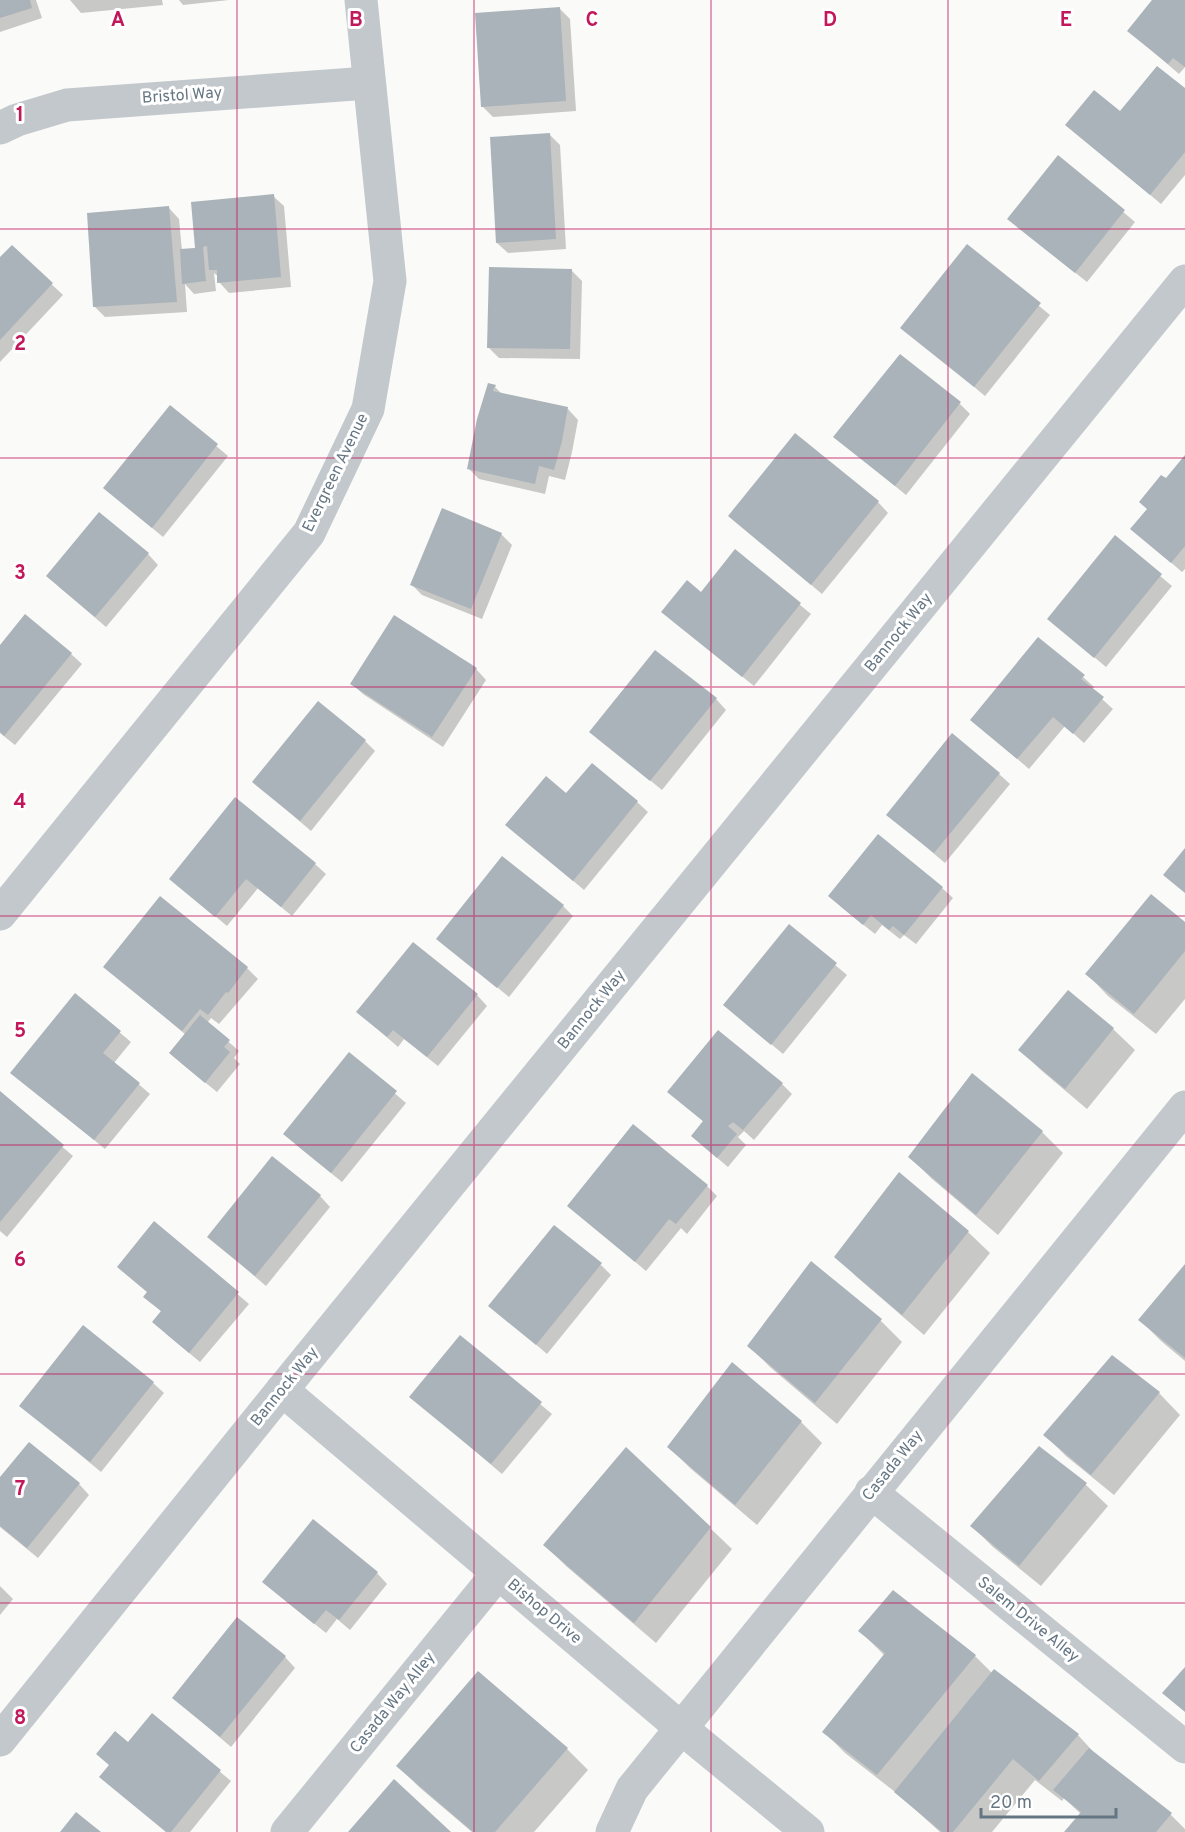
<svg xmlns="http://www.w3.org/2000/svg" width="1185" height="1832" font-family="Overpass,sans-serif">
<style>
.shadow{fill:#0003}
.building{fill:#aab3b9}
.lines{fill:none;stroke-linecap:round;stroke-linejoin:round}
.minor{stroke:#c3c8cc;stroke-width:33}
.grid{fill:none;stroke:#c2185b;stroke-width:1.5;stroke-opacity:0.55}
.labels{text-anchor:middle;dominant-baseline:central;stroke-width:6;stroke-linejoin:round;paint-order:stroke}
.street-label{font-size:16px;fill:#657683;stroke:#fff}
.grid-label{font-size:20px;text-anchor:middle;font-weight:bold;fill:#c2185b;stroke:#fff;stroke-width:6;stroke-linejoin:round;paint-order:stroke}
</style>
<rect width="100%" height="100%" fill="#fafaf8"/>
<!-- shadow -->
<g class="shadow">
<polygon points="0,0 36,0 42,18 0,32"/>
<polygon points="70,0 162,0 163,5 81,13"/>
<polygon points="179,0 229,0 183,5"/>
<polygon points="1154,0 1185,0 1185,67 1179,74 1129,31"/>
<polygon points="559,8 570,19 576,111 493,117 482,106"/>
<polygon points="1185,90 1185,175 1161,204 1067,125 1120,113"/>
<polygon points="549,134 560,145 566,249 508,253 497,243"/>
<polygon points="1058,157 1135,222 1087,282 1020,229"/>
<polygon points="273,196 284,206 291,287 229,293 219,282 219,277 214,273 216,291 194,294 185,284 187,312 105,317 94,306 169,208 179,219 182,251 196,249"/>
<polygon points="967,246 1050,315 985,396 902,327"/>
<polygon points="12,247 63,295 0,362 0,260"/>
<polygon points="572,271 582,281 580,359 499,358 489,348"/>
<polygon points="495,387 502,394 568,409 578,420 572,452 565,480 549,476 545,494 479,479 469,469 479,419"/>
<polygon points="960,404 970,414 906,495 835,437"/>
<polygon points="170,407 228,456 163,537 116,498"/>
<polygon points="1185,457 1185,569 1182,572 1132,529 1148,510 1166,480"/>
<polygon points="878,502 888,513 822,594 730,516"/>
<polygon points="501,534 512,545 482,619 422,595 412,585"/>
<polygon points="1115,538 1172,586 1106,667 1049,619"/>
<polygon points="735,551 811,614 754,686 674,622 702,594"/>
<polygon points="148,554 158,565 106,627 58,586"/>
<polygon points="1039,639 1083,677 1094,687 1092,690 1113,709 1084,743 1065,726 1029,769 972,720"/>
<polygon points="0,647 71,654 82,664 15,745 0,733"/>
<polygon points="476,669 486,680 443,747 363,694 352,684"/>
<polygon points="716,699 726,710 662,790 591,732"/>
<polygon points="365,741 375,751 311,831 254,782"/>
<polygon points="999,774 1010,784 945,863 888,815"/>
<polygon points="566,795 637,802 648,812 584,890 507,825"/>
<polygon points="315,864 326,874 292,916 258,888 227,926 171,879"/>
<polygon points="942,888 953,898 916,944 904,935 900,939 882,925 875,934 840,906"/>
<polygon points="563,906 573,916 509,997 438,939"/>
<polygon points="1185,924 1185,999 1156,1034 1108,996 1087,974"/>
<polygon points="789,926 847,975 783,1054 725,1005"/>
<polygon points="105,967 247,968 258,979 219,1024 211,1018 207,1023 239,1051 234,1058 240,1064 217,1092 181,1063 186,1035"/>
<polygon points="1068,992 1113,1029 1135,1050 1087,1109 1042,1071 1020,1050"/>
<polygon points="75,995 131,1042 114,1063 150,1094 105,1149 12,1073"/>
<polygon points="477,995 487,1006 438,1066 404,1039 398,1047 358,1012"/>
<polygon points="349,1054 406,1103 342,1182 295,1144"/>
<polygon points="782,1084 792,1094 754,1140 744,1131 738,1137 746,1145 728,1167 703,1146 704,1122 680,1102"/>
<polygon points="0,1093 73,1156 7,1237 0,1231"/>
<polygon points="1042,1132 1063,1153 998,1235 931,1178 910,1157"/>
<polygon points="707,1186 717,1196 687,1234 681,1228 646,1271 569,1206"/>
<polygon points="320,1196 330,1207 266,1286 209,1237"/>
<polygon points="154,1223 249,1304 200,1362 165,1333 162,1312 145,1297 148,1293"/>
<polygon points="968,1232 990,1253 924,1335 858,1278 836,1257"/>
<polygon points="812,1264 881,1321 902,1342 837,1424 770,1367 749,1346"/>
<polygon points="601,1265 611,1275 547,1354 490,1305"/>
<polygon points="1185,1266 1185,1361 1161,1341 1140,1320"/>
<polygon points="460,1337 552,1414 502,1474 411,1397"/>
<polygon points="1112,1357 1159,1393 1180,1415 1114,1495 1066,1456 1045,1435"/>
<polygon points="153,1383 164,1393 101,1472 21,1406"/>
<polygon points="801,1422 822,1443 757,1525 690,1468 669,1447"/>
<polygon points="1039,1448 1086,1485 1108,1506 1041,1586 993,1547 972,1526"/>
<polygon points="0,1480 79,1484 89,1495 38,1558 0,1527"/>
<polygon points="710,1528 732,1549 656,1643 566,1566 545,1545"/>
<polygon points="377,1573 387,1584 350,1630 337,1619 326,1633 275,1592"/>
<polygon points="0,1586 13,1599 0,1615"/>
<polygon points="894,1592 975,1656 992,1673 994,1671 1078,1735 1098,1757 1171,1815 1185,1829 1185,1832 1066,1832 1081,1814 1064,1798 1062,1801 1035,1780 992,1832 940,1832 899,1795 845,1753 824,1732 885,1656 860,1631"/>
<polygon points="285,1657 295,1668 231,1747 174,1698"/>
<polygon points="152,1715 231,1781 190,1832 166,1832 129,1744"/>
<polygon points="567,1749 588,1770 534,1832 472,1832 419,1787 398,1766"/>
</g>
<!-- building -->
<g class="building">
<polygon points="0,0 30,0 32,8 0,18"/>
<polygon points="1152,0 1185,0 1185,67 1173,58 1168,64 1127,31"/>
<polygon points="560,7 566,101 481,107 475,13"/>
<polygon points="1157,66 1185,88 1185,152 1150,195 1065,125 1094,90 1120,111"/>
<polygon points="550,133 556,239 496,243 490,137"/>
<polygon points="1058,155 1125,210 1075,273 1007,219"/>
<polygon points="274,194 281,277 217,283 217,270 209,270 207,246 203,247 206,281 182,284 180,249 195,248 191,202"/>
<polygon points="169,206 177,302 93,307 87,213"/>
<polygon points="967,244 1041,303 974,387 900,328"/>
<polygon points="12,245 53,283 0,340 0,257"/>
<polygon points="489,267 572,269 570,349 487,348"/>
<polygon points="900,354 961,402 895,486 833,437"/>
<polygon points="488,383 496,385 493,391 568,407 562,441 554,470 539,466 535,484 467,469 477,419"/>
<polygon points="170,405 218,444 152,528 103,488"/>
<polygon points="795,433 879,501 811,585 728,516"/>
<polygon points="1185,455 1185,546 1171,563 1130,529 1147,509 1139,502 1161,475 1166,478"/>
<polygon points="442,508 502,533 471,609 410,585"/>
<polygon points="99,512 149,553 95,617 46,576"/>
<polygon points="1115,535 1162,574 1094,658 1047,619"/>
<polygon points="735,549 801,603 742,677 661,612 687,580 701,592"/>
<polygon points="25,614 72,653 4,736 0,732 0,645"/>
<polygon points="394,615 477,668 432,737 350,684"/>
<polygon points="1038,637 1085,675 1081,679 1104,697 1073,734 1053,717 1017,759 970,720"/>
<polygon points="655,650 717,698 650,781 589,732"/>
<polygon points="318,701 366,740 300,821 252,782"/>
<polygon points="952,733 1000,773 934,853 886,815"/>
<polygon points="592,763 638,801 573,881 505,825 546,776 566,793"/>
<polygon points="235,797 316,863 281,907 246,879 215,917 169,879"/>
<polygon points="878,834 943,887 904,935 893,926 889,930 871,915 863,925 828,896"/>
<polygon points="1185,848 1185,893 1163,875"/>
<polygon points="502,856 564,905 497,988 436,939"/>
<polygon points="1151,894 1185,922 1185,951 1134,1014 1085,974"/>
<polygon points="160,896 248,967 228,993 226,992 208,1015 200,1009 182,1031 103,967"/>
<polygon points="789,924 837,963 771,1045 723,1005"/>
<polygon points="413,942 478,994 427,1057 393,1030 387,1037 356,1012"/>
<polygon points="1068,990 1114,1028 1065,1089 1018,1050"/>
<polygon points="75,993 121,1031 103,1053 140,1083 94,1140 10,1073"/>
<polygon points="200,1015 230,1040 224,1047 230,1052 205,1083 169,1053"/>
<polygon points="718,1030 783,1083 743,1130 733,1122 728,1126 737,1134 717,1158 691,1136 703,1121 667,1092"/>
<polygon points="349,1052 397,1091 331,1173 283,1134"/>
<polygon points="972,1073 1043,1131 976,1215 908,1157"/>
<polygon points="0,1091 64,1145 0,1222"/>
<polygon points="633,1124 708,1185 676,1224 669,1219 635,1262 567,1206"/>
<polygon points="272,1156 321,1195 255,1276 207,1237"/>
<polygon points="899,1172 969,1231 902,1315 834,1257"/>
<polygon points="154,1221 239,1292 189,1353 152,1322 161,1311 143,1297 147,1292 117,1267"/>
<polygon points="554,1225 602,1263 536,1345 488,1306"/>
<polygon points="811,1261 882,1319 815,1403 747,1346"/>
<polygon points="1185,1264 1185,1358 1138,1320"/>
<polygon points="83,1325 154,1382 90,1462 19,1406"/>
<polygon points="460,1335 542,1402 491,1464 409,1397"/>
<polygon points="1112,1355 1160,1392 1091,1475 1043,1435"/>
<polygon points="732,1362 802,1421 735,1505 667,1447"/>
<polygon points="29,1442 80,1483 27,1548 0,1526 0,1477"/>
<polygon points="1039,1446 1087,1483 1019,1566 970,1526"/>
<polygon points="626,1447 711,1527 634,1623 543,1545"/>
<polygon points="313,1519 378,1572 339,1620 326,1610 314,1624 262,1582"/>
<polygon points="893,1590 976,1655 877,1775 822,1732 885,1653 858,1631"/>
<polygon points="237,1617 286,1656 220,1737 172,1698"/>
<polygon points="1185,1667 1185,1712 1162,1693"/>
<polygon points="994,1669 1079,1734 1039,1781 1013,1759 953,1832 942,1832 894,1792"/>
<polygon points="478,1671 568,1748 495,1832 473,1832 396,1766"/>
<polygon points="152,1713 221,1770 171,1832 166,1832 99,1777 109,1765 96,1754 115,1731 128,1742"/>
<polygon points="1089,1748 1172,1813 1156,1832 1064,1832 1081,1812 1053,1790"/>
<polygon points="394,1779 451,1832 348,1832"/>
<polygon points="76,1812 101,1832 60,1832"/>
</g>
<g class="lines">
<!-- minor -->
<g class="minor">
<polyline points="0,128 17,120 67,105 368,83"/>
<polyline points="0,914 309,533 368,409 390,281 361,0"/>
<polyline points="282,1390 681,1728 808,1832"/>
<polyline points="871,1492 1185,1747"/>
<polyline points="0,1740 282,1390 1185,281"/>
<polyline points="287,1832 498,1573"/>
<polyline points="612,1832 632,1789 1185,1107"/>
</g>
</g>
<!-- grid -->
<path class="grid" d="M 237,0 L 237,1832M 474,0 L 474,1832M 711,0 L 711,1832M 948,0 L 948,1832M 0,229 L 1185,229M 0,458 L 1185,458M 0,687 L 1185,687M 0,916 L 1185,916M 0,1145 L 1185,1145M 0,1374 L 1185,1374M 0,1603 L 1185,1603"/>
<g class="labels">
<!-- street labels -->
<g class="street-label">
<text transform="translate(182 96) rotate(-4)">Bristol Way</text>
<text transform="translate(336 473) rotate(-64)">Evergreen Avenue</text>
<text transform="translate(899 633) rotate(-51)">Bannock Way</text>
<text transform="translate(592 1010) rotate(-51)">Bannock Way</text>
<text transform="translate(285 1387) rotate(-51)">Bannock Way</text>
<text transform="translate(893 1466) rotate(-51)">Casada Way</text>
<text transform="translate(544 1612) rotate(40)">Bishop Drive</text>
<text transform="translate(1028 1620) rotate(39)">Salem Drive Alley</text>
<text transform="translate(393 1703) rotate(-51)">Casada Way Alley</text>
</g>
</g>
<g class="grid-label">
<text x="118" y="26">A</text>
<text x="356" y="26">B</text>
<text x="592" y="26">C</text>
<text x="830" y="26">D</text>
<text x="1066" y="26">E</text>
<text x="20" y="121">1</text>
<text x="20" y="350">2</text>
<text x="20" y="579">3</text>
<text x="20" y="808">4</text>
<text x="20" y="1037">5</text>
<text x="20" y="1266">6</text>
<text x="20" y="1495">7</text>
<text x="20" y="1724">8</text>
</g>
<!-- scale -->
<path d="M981 1808v9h135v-9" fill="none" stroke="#657683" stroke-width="3"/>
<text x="990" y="1808" font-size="18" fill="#657683" stroke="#ffffff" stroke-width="4.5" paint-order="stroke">20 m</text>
</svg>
